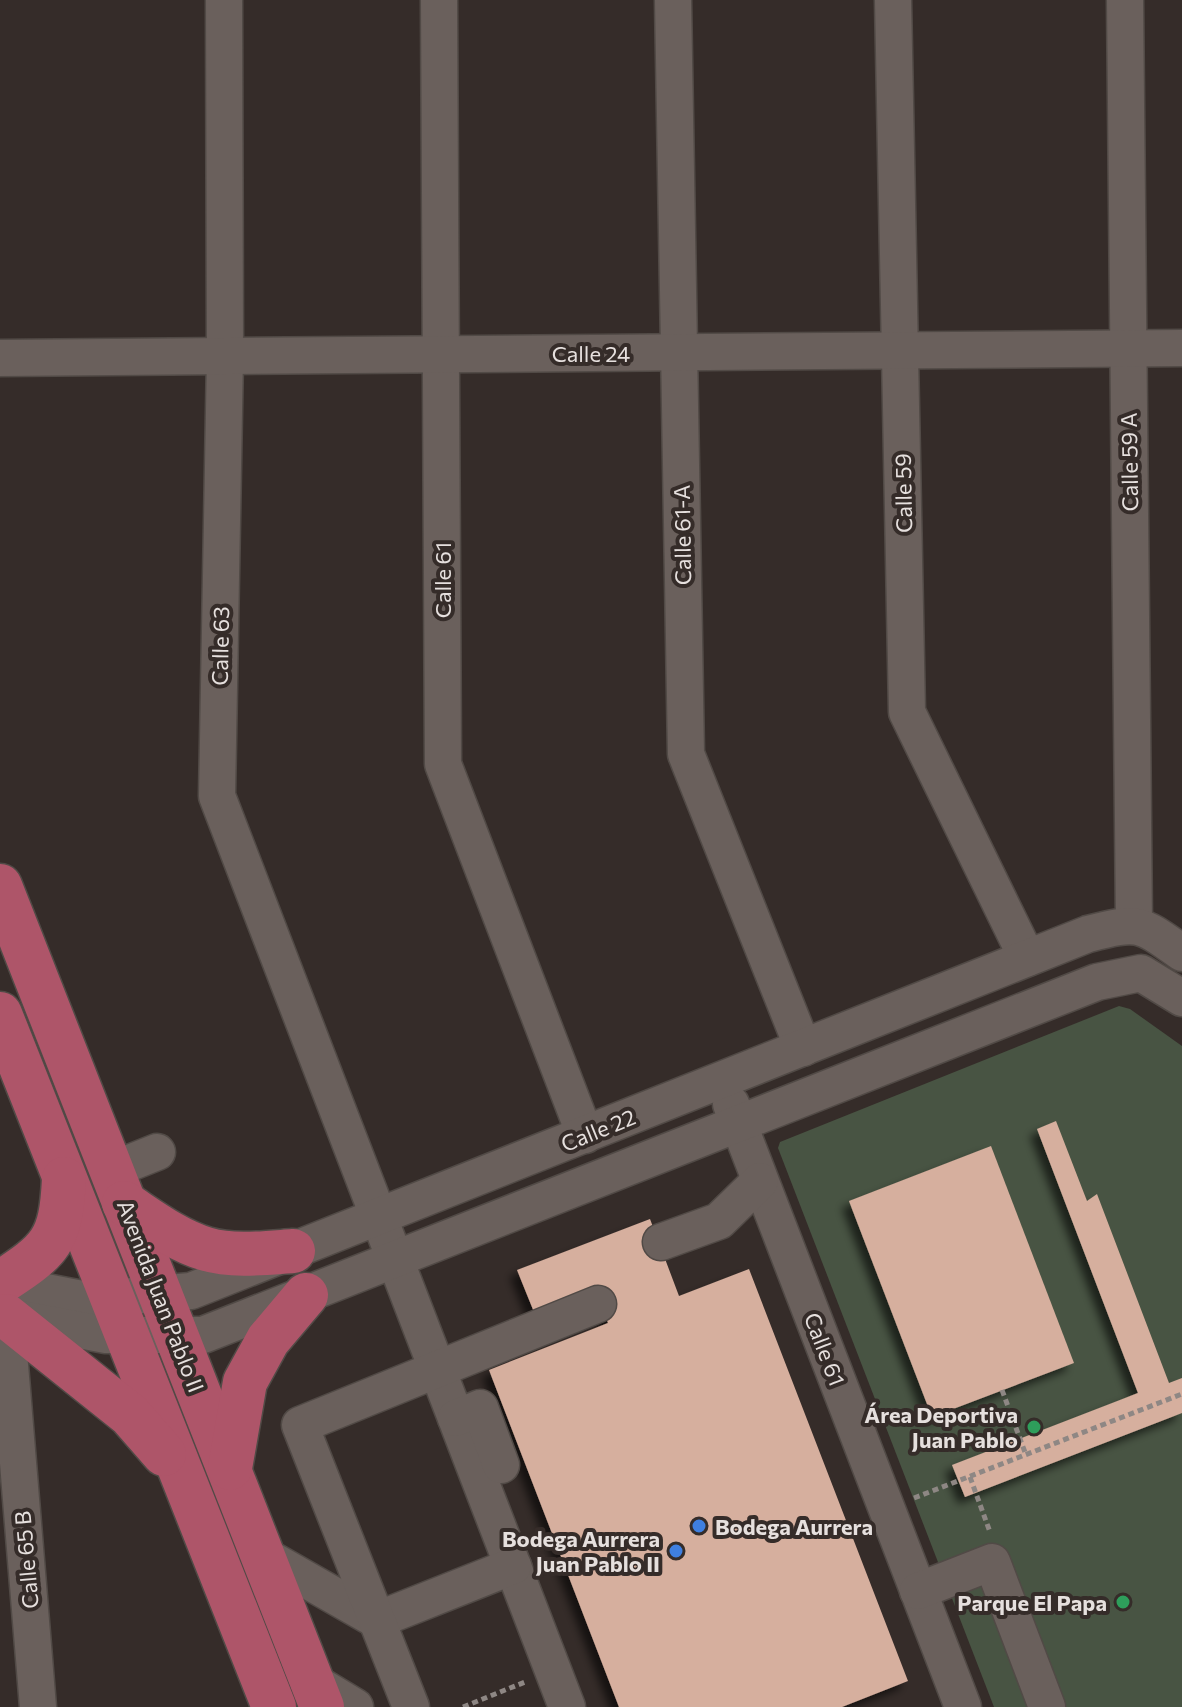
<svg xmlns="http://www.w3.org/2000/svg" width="1182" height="1707" font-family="Commissioner,sans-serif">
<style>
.green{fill:#485443}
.building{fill:#d6af9e;filter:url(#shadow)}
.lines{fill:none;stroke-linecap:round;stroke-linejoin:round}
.minor-casing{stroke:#514a46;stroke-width:39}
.major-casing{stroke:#514a46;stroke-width:47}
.path{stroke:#8e8784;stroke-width:5;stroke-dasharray:6 4;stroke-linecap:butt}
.minor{stroke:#6a605c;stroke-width:36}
.major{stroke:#ae5569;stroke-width:44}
.leisure-dot{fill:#2e9e5b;stroke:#352c29;stroke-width:3}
.shop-dot{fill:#3f7fe0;stroke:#352c29;stroke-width:3}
.labels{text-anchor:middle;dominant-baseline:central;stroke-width:8;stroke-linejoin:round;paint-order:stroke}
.street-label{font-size:22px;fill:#e6e0de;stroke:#352c29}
.poi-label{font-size:22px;font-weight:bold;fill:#e6e0de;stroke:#352c29;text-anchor:end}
</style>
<defs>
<filter id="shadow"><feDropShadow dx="-7" dy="7" stdDeviation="4" flood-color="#0009"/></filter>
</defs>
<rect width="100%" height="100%" fill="#352c29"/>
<!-- green -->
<polygon class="green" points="1119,1006 1130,1009 1182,1046 1182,1707 994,1707 778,1148 780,1142"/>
<!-- building -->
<g class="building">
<polygon points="1056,1121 1087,1201 1097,1194 1169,1383 1182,1378 1182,1413 965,1497 952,1465 1138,1393 1037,1129"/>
<polygon points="991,1146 1074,1363 932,1417 849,1201"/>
<polygon points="650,1219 679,1296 749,1269 908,1681 842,1707 619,1707 489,1370 608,1323 595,1289 534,1312 517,1270"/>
</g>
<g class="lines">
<!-- minor casing -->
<g class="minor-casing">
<g id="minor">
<polyline points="224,0 225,356 217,796 567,1707"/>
<polyline points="439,0 443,764 585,1135"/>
<polyline points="673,0 686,754 803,1048"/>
<polyline points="893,0 907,712 1027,958"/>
<polyline points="1125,0 1134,924"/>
<polyline points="0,358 1182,348"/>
<polyline points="731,1104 963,1707"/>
<polyline points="112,1170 157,1152"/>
<polyline points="661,1242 719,1221 760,1181"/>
<path d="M 0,1283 L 87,1300 L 191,1291 L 1088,934 C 1139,921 1139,922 1182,953"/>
<polyline points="6,1316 106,1335 203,1335 1097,982 1141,973 1182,998"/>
<polyline points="6,1316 38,1707"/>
<polyline points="456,1418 480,1408 501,1465"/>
<polyline points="263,1555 377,1620 513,1566"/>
<polyline points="918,1591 992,1562 1047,1707"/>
<polyline points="312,1681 355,1707"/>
<polyline points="411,1707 300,1425 598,1304"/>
</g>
</g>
<!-- major casing -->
<g class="major-casing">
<g id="major">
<polyline points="0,886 322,1707"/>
<polyline points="0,1014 274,1707"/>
<path d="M 124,1203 C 150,1220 176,1240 206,1249 C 233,1257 265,1253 293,1251"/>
<path d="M 0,1283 C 51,1250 61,1241 64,1179"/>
<polyline points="6,1316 130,1415 164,1454"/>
<polyline points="230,1468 245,1382 268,1340 306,1295"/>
</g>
</g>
<!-- path -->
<g class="path">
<polyline points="1002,1390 1026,1455"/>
<polyline points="970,1477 990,1532"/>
<polyline points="914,1498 1182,1394"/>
<polyline points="463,1707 525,1682"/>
</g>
<!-- minor -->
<use href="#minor" class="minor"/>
<!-- major -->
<use href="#major" class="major"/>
</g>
<!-- markers -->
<g class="leisure-dot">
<circle cx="1034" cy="1427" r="8"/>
<circle cx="1123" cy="1602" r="8"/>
</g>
<g class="shop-dot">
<circle cx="699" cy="1526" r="8"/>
<circle cx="676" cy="1551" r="8"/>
</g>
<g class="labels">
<!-- street labels -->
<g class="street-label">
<text x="591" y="353">Calle 24</text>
<text transform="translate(1129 462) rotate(-91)">Calle 59 A</text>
<text transform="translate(903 493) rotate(-91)">Calle 59</text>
<text transform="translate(682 535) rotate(-91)">Calle 61-A</text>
<text transform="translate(442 580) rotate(-90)">Calle 61</text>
<text transform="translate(220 646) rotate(-89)">Calle 63</text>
<text transform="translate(598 1130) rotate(-22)">Calle 22</text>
<text transform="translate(161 1296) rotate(69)">Avenida Juan Pablo II</text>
<text transform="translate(825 1349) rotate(69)">Calle 61</text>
<text transform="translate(26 1560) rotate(-95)">Calle 65 B</text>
</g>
<!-- poi labels -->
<g class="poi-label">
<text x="1018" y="1414">Área Deportiva<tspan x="1018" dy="25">Juan Pablo</tspan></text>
<text x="715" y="1526" text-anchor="start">Bodega Aurrera</text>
<text x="660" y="1538">Bodega Aurrera<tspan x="660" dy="25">Juan Pablo II</tspan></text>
<text x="1107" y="1602">Parque El Papa</text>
</g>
</g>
</svg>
